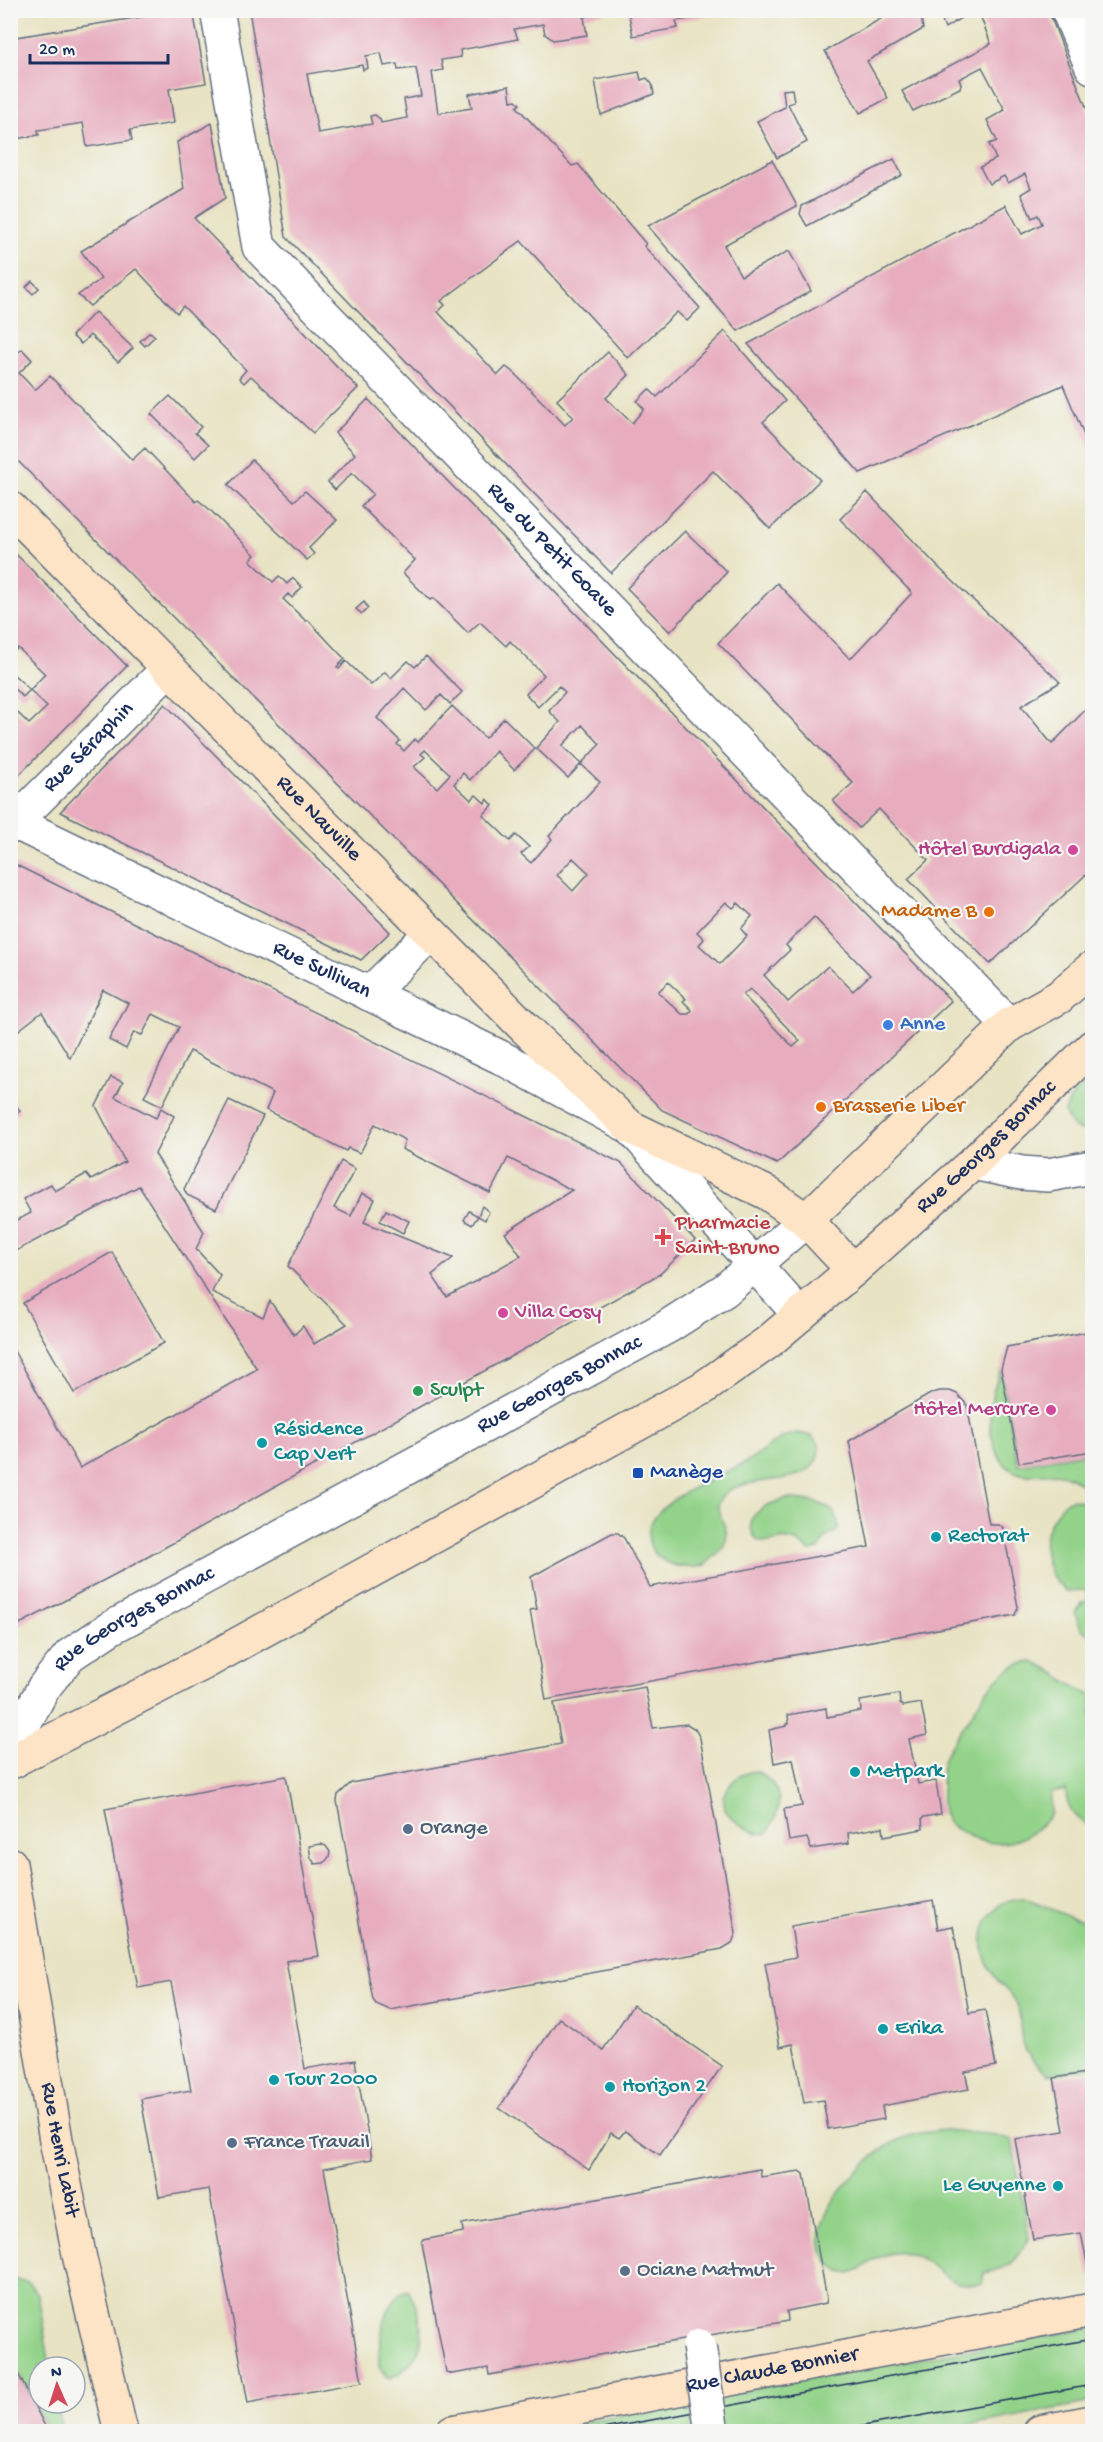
<svg xmlns="http://www.w3.org/2000/svg" width="1103" height="2442" font-family="'Gochi Hand',sans-serif">
<style>
.grass{fill:#93d389;stroke:#578174;stroke-width:1.5}
.building{fill:#e7adbf;fill-rule:evenodd}
.lines{fill:none;stroke-linecap:round;stroke-linejoin:round}
.street-casing{stroke:#636e81;stroke-width:36}
.secondary-casing{stroke:#636e81;stroke-width:36}
.street{stroke:#fff;stroke-width:33}
.secondary{stroke:#fee4c6;stroke-width:33}
.tram{stroke:#1b2f5e;stroke-width:1.5}
.street-bridge-casing{stroke:#636e81;stroke-width:36;stroke-linecap:butt}
.street-bridge{stroke:#fff;stroke-width:33}
.hotel-dot{fill:#d1479c;stroke:#f6f6f2;stroke-width:2}
.food-dot{fill:#e8710a;stroke:#f6f6f2;stroke-width:2}
.shop-dot{fill:#3f7fe0;stroke:#f6f6f2;stroke-width:2}
.health-dot{fill:#e0444e;stroke:#f6f6f2;stroke-width:2}
.leisure-dot{fill:#2e9e5b;stroke:#f6f6f2;stroke-width:2}
.culture-dot{fill:#0f9aa8;stroke:#f6f6f2;stroke-width:2}
.transit-dot{fill:#1a4fb4;stroke:#f6f6f2;stroke-width:2}
.service-dot{fill:#5c6f8a;stroke:#f6f6f2;stroke-width:2}
.labels{text-anchor:middle;dominant-baseline:central;stroke-width:4.5;stroke-linejoin:round;paint-order:stroke}
.street-label{font-size:22px;fill:#1b2f5e;stroke:#f6f6f2}
.hotel-label{font-size:22px;fill:#b23c85;stroke:#f6f6f2;text-anchor:end}
.food-label{font-size:22px;fill:#c56008;stroke:#f6f6f2;text-anchor:end}
.shop-label{font-size:22px;fill:#366cbe;stroke:#f6f6f2;text-anchor:start}
.health-label{font-size:22px;fill:#be3a42;stroke:#f6f6f2;text-anchor:start}
.leisure-label{font-size:22px;fill:#27864d;stroke:#f6f6f2;text-anchor:start}
.culture-label{font-size:22px;fill:#0d838f;stroke:#f6f6f2;text-anchor:start}
.transit-label{font-size:22px;fill:#164399;stroke:#f6f6f2;text-anchor:start}
.service-label{font-size:22px;fill:#4e5e75;stroke:#f6f6f2;text-anchor:start}
</style>
<rect width="100%" height="100%" fill="#f6f6f2"/>
<filter id="ink" filterUnits="userSpaceOnUse"><feTurbulence type="fractalNoise" baseFrequency=".0167" numOctaves="2"/><feDisplacementMap in="SourceGraphic" scale="12" xChannelSelector="R" yChannelSelector="G"/><feConvolveMatrix kernelMatrix="1 2 1 2 8 2 1 2 1" color-interpolation-filters="sRGB"/></filter>
<filter id="wash" filterUnits="userSpaceOnUse"><feTurbulence type="fractalNoise" baseFrequency=".008" numOctaves="4" result="noise"/><feDisplacementMap in="SourceGraphic" scale="24" xChannelSelector="R" yChannelSelector="G"/><feGaussianBlur stdDeviation="1.35" result="paint"/><feColorMatrix in="noise" values="0 0 0 0 0 0 0 0 0 0 0 0 0 0 0 0 0 1.4 0 .05"/><feComposite in="paint" operator="in"/></filter>
<g filter="url(#wash)">
<rect width="100%" height="100%" fill="#e8e3c3"/>
<!-- grass -->
<g class="grass">
<path d="M 1092,1077 L 1092,1131 C 1078,1133 1069,1127 1065,1112 L 1070,1099 Z"/>
<path d="M 1001,1371 L 1018,1465 L 1092,1452 L 1092,1492 C 1081,1486 1074,1476 1061,1474 C 1046,1471 1030,1479 1015,1472 C 983,1456 986,1397 1001,1371 Z"/>
<path d="M 798,1433 L 811,1436 L 819,1444 C 822,1493 751,1471 725,1493 C 707,1508 730,1523 726,1540 C 724,1550 712,1558 705,1565 C 690,1569 675,1568 661,1559 C 654,1554 651,1550 649,1541 C 640,1503 721,1476 747,1462 C 763,1453 778,1435 798,1433 Z"/>
<path d="M 785,1499 C 805,1499 842,1502 838,1530 L 825,1538 L 819,1549 L 810,1551 C 803,1546 797,1541 789,1540 C 780,1538 773,1543 765,1542 C 751,1541 749,1526 753,1516 L 767,1505 Z"/>
<path d="M 1071,1499 C 1079,1499 1088,1503 1092,1509 L 1092,1636 L 1081,1629 L 1075,1613 L 1082,1603 L 1088,1601 L 1086,1590 L 1065,1591 C 1043,1571 1037,1540 1055,1515 C 1060,1508 1063,1502 1071,1499 Z"/>
<path d="M 1031,1662 C 1051,1666 1070,1688 1092,1695 L 1092,1826 C 1075,1821 1066,1808 1066,1790 L 1051,1793 L 1051,1814 C 1029,1844 993,1852 962,1832 C 955,1828 948,1825 945,1817 C 941,1809 942,1798 942,1790 C 941,1780 940,1767 944,1758 C 950,1743 967,1723 976,1707 C 987,1688 1008,1663 1031,1662 Z"/>
<path d="M 756,1771 C 785,1787 783,1806 768,1833 C 756,1837 733,1821 726,1811 C 724,1807 724,1801 723,1796 C 731,1781 739,1773 756,1771 Z"/>
<path d="M 1023,1898 C 1047,1903 1068,1922 1092,1922 L 1092,2068 L 1048,2075 C 1034,2064 1023,2052 1021,2034 C 1019,2023 1021,2012 1016,2002 C 1012,1994 1003,1988 998,1981 C 983,1961 977,1940 989,1917 C 997,1903 1008,1899 1023,1898 Z"/>
<path d="M 945,2130 L 996,2135 L 1012,2140 L 1029,2238 C 1013,2263 1013,2267 984,2273 L 982,2284 C 939,2289 942,2262 910,2254 C 874,2245 861,2282 839,2271 C 832,2267 827,2262 824,2255 C 806,2217 860,2164 889,2145 C 907,2133 925,2132 945,2130 Z"/>
<polygon points="11,2279 28,2282 38,2295 50,2367 39,2367 39,2403 56,2403 61,2427 48,2431 11,2358"/>
<path d="M 408,2290 C 417,2303 425,2330 420,2346 C 418,2353 413,2360 408,2366 C 402,2372 396,2377 388,2378 L 379,2367 C 378,2347 384,2296 408,2290 Z"/>
<polygon points="1092,2328 1092,2402 938,2431 532,2432 772,2385"/>
</g>
<g id="blocks">
<!-- building -->
<g class="building">
<polygon points="185,10 193,10 206,83 169,89 174,123 130,130 132,140 87,147 83,123 38,130 39,135 10,140 10,38"/>
<path d="M 249,10 L 615,10 L 584,17 L 587,35 L 553,40 L 545,34 L 543,24 L 514,29 L 518,39 L 460,50 L 461,57 L 441,60 L 443,70 L 432,72 L 438,113 L 472,108 L 469,94 L 509,86 L 511,101 L 516,100 L 520,104 L 517,107 L 572,166 L 578,164 L 646,244 L 644,246 L 700,308 L 687,321 L 677,312 L 628,358 L 521,241 L 441,301 L 445,305 L 438,312 L 498,375 L 506,367 L 513,372 L 565,425 L 573,417 L 557,400 L 608,352 L 629,375 L 606,398 L 632,423 L 644,409 L 637,401 L 649,389 L 657,397 L 725,331 L 785,401 L 763,422 L 820,480 L 770,529 L 713,471 L 611,573 L 286,237 ZM 381,53 L 384,66 L 397,64 L 398,70 L 416,68 L 421,96 L 404,99 L 407,118 L 381,123 L 380,119 L 375,115 L 370,116 L 372,124 L 318,133 L 307,74 L 362,65 L 363,70 L 368,68 L 366,56 Z"/>
<polygon points="628,10 734,10 734,12 676,21 678,28 633,36"/>
<polygon points="896,10 920,10 923,29 867,61 888,98 860,113 825,51"/>
<polygon points="954,10 974,10 945,28 941,18"/>
<polygon points="978,10 1048,10 1092,122 1092,454 1063,385 860,473 748,344 1006,205 1022,234 1042,224 1038,215 1032,218 1021,194 1031,188 1025,174 1008,183 1004,176 989,184 980,167 996,159 989,144 997,141 987,120 1005,110 982,67 959,79 961,84 960,88 913,111 902,91 991,44"/>
<polygon points="639,72 641,80 647,78 652,84 654,94 601,115 595,80"/>
<polygon points="792,89 794,102 788,104 807,142 777,158 757,121 785,107 783,90"/>
<polygon points="212,123 225,198 194,218 358,388 313,433 251,376 244,383 239,378 246,370 183,306 177,313 136,269 90,306 78,295 101,279 81,251 184,189 177,142"/>
<polygon points="894,159 902,175 807,226 800,214 802,206"/>
<polygon points="772,160 797,206 724,245 741,276 789,251 811,291 738,331 648,226"/>
<polygon points="32,281 39,288 33,294 26,287"/>
<polygon points="95,312 133,348 118,362 90,335 81,344 72,336"/>
<polygon points="150,332 155,336 145,346 140,341"/>
<path d="M 22,349 L 32,360 L 19,373 L 35,390 L 50,376 L 132,460 L 145,448 L 196,502 L 198,500 L 208,508 L 255,555 L 250,560 L 273,582 L 279,576 L 287,584 L 293,578 L 302,587 L 292,598 L 288,594 L 283,599 L 306,621 L 308,620 L 339,653 L 345,659 L 337,667 L 339,669 L 346,661 L 371,685 L 385,672 L 391,678 L 408,661 L 415,667 L 426,656 L 462,692 L 450,704 L 441,695 L 426,710 L 404,688 L 377,718 L 400,741 L 397,744 L 404,751 L 415,739 L 418,742 L 452,706 L 485,738 L 504,718 L 535,749 L 514,770 L 496,751 L 470,780 L 463,773 L 454,784 L 471,800 L 476,795 L 485,803 L 487,799 L 493,805 L 483,815 L 510,841 L 516,835 L 529,847 L 521,854 L 531,863 L 552,839 L 549,836 L 600,782 L 581,764 L 568,778 L 536,748 L 560,722 L 549,711 L 565,692 L 559,686 L 538,707 L 526,694 L 544,675 L 510,641 L 506,646 L 480,622 L 468,633 L 433,598 L 430,600 L 403,573 L 415,560 L 361,506 L 373,494 L 352,473 L 335,490 L 328,482 L 355,454 L 335,433 L 368,399 L 951,1001 L 777,1164 L 662,1110 L 10,453 L 10,360 ZM 582,725 L 600,744 L 581,764 L 562,746 ZM 425,750 L 450,774 L 437,788 L 414,767 L 425,757 L 421,754 ZM 573,858 L 589,873 L 573,891 L 557,875 ZM 726,902 L 733,908 L 738,903 L 752,916 L 741,929 L 747,936 L 720,964 L 699,945 L 704,939 L 697,932 ZM 814,917 L 870,975 L 853,991 L 828,966 L 788,1002 L 764,975 L 790,950 L 786,945 ZM 668,982 L 686,999 L 683,1001 L 692,1010 L 689,1014 L 682,1014 L 658,992 ZM 750,989 L 800,1041 L 793,1047 L 743,995 Z"/>
<polygon points="170,396 201,427 195,433 208,445 195,458 151,414"/>
<polygon points="252,460 294,501 305,491 337,520 309,548 314,554 307,560 228,485"/>
<polygon points="867,492 938,567 1060,682 1021,706 1052,744 1092,703 1092,869 990,964 908,879 928,860 879,809 859,828 833,801 853,783 718,643 777,583 850,659 912,593 840,519"/>
<polygon points="685,531 727,572 670,632 627,588"/>
<polygon points="10,548 127,666 10,784 10,709 12,707 29,724 47,707 30,690 23,697 10,685 10,671 30,690 45,674 18,648 10,655"/>
<polygon points="364,602 368,608 362,614 356,609"/>
<polygon points="165,704 390,932 361,960 60,812"/>
<polygon points="10,862 621,1163 695,1240 660,1274 133,1565 10,1629 10,1344 80,1468 257,1369 139,1186 10,1254 10,1224 31,1213 23,1199 51,1184 55,1191 86,1174 91,1180 125,1162 96,1106 111,1077 123,1082 115,1097 156,1118 161,1108 174,1116 155,1154 204,1232 196,1249 220,1275 212,1292 263,1317 270,1301 294,1335 303,1326 314,1344 347,1324 288,1266 341,1161 355,1169 334,1208 351,1216 362,1193 375,1199 364,1222 453,1258 432,1275 447,1297 521,1256 505,1233 572,1190 508,1158 490,1193 402,1149 405,1140 375,1124 360,1153 348,1148 346,1151 266,1110 273,1093 190,1051 162,1106 144,1097 179,1027 153,1014 142,1035 134,1032 126,1049 109,1040 128,1003 103,990 70,1058 42,1012 10,1037"/>
<polygon points="10,1097 20,1111 10,1117"/>
<polygon points="229,1100 263,1116 216,1209 187,1195 184,1189"/>
<polygon points="482,1206 489,1212 485,1220 478,1216"/>
<polygon points="386,1210 409,1221 403,1233 380,1221"/>
<polygon points="469,1211 478,1216 472,1225 464,1220"/>
<polygon points="112,1252 164,1343 74,1393 23,1303"/>
<polygon points="1092,1331 1092,1451 1019,1463 1001,1369 1007,1347"/>
<polygon points="940,1391 950,1391 957,1394 967,1405 989,1524 998,1524 1003,1528 1018,1607 1015,1615 546,1700 530,1610 537,1609 531,1577 612,1533 618,1533 624,1538 650,1587 869,1547 849,1441 932,1393"/>
<polygon points="645,1687 653,1728 687,1724 695,1729 700,1738 736,1933 732,1943 722,1949 390,2010 376,2004 373,2000 337,1801 338,1795 351,1783 561,1744 554,1703"/>
<polygon points="899,1694 900,1704 903,1706 921,1703 927,1735 909,1739 918,1784 936,1781 941,1814 924,1817 922,1819 923,1829 884,1836 883,1827 848,1833 849,1843 811,1849 807,1838 789,1841 784,1809 802,1806 793,1759 774,1763 769,1730 787,1726 787,1724 789,1724 788,1715 826,1708 827,1717 861,1711 860,1701"/>
<polygon points="286,1776 319,1956 286,1961 305,2069 355,2060 372,2159 324,2168 362,2382 248,2403 209,2189 159,2197 141,2099 191,2090 171,1982 138,1988 105,1809"/>
<polygon points="321,1844 326,1846 330,1852 329,1857 324,1863 315,1864 311,1858 309,1846"/>
<polygon points="933,1900 938,1929 953,1926 969,2013 985,2010 996,2066 965,2072 969,2089 882,2106 884,2119 828,2129 823,2100 804,2103 793,2044 780,2047 765,1963 796,1957 791,1926"/>
<polygon points="633,2005 722,2066 660,2155 625,2131 619,2138 611,2133 589,2170 499,2108 559,2018 603,2050"/>
<polygon points="1092,2072 1092,2277 1090,2277 1081,2233 1033,2240 1015,2139 1064,2131 1054,2078"/>
<polygon points="760,2169 761,2177 800,2171 804,2174 827,2299 826,2303 787,2311 788,2321 489,2375 488,2368 452,2374 446,2372 422,2243 424,2240 463,2232 462,2224"/>
<polygon points="10,2358 48,2432 10,2432"/>
</g>
</g>
</g>
<g filter="url(#ink)">
<use href="#blocks" fill-opacity="0" stroke="#636e81" stroke-width="1.5"/>
<g class="lines">
<!-- street casing -->
<g class="street-casing">
<g id="street">
<path id="s1" d="M 217,10 L 259,247 L 1009,1025"/>
<polyline points="1068,10 1092,67"/>
<path id="s2" d="M 10,820 L 500,1057 L 630,1127 L 800,1315"/>
<path id="s3" d="M 10,827 L 169,668"/>
<polyline points="369,994 431,933"/>
<polyline points="973,1163 1022,1173 1048,1175 1092,1167"/>
<path id="s4" d="M 14,1761 L 24,1724 L 44,1687 L 70,1655 L 109,1629 L 667,1327 L 725,1290 L 806,1220"/>
</g>
</g>
<!-- secondary casing -->
<g class="secondary-casing">
<g id="secondary">
<path id="s5" d="M 10,508 L 525,1028 L 630,1127 L 767,1193 L 806,1220 L 853,1270"/>
<polyline points="806,1220 1009,1025 1059,997 1092,968"/>
<path id="s6" d="M 10,1762 L 202,1664 L 703,1388 L 767,1343 L 853,1270 L 973,1163 L 1092,1047"/>
<path id="s7" d="M 10,1864 L 56,2140 L 80,2259 L 121,2432"/>
<path id="s8" d="M 452,2432 L 1092,2310"/>
<polyline points="1040,2432 1092,2422"/>
</g>
</g>
<!-- street -->
<use href="#street" class="street"/>
<!-- secondary -->
<use href="#secondary" class="secondary"/>
<!-- tram -->
<g class="tram">
<polyline points="586,2432 1092,2339"/>
<polyline points="830,2432 1092,2385"/>
</g>
<!-- street-bridge casing -->
<g class="street-bridge-casing">
<polyline id="street-bridge" points="699,2346 712,2432"/>
</g>
<!-- street-bridge -->
<use href="#street-bridge" class="street-bridge"/>
</g>
</g>
<!-- markers -->
<g class="hotel-dot">
<circle cx="1073" cy="850" r="6"/>
<circle cx="503" cy="1313" r="6"/>
<circle cx="1051" cy="1410" r="6"/>
</g>
<g class="food-dot">
<circle cx="989" cy="912" r="6"/>
<circle cx="821" cy="1107" r="6"/>
</g>
<circle class="shop-dot" cx="888" cy="1025" r="6"/>
<path class="health-dot" d="M660 1228h6v6h6v6h-6v6h-6v-6h-6v-6h6z"/>
<circle class="leisure-dot" cx="418" cy="1391" r="6"/>
<g class="culture-dot">
<circle cx="262" cy="1443" r="6"/>
<circle cx="936" cy="1537" r="6"/>
<circle cx="855" cy="1772" r="6"/>
<circle cx="883" cy="2029" r="6"/>
<circle cx="274" cy="2080" r="6"/>
<circle cx="610" cy="2087" r="6"/>
<circle cx="1058" cy="2186" r="6"/>
</g>
<rect class="transit-dot" x="632" y="1467" width="12" height="12" rx="3"/>
<g class="service-dot">
<circle cx="408" cy="1829" r="6"/>
<circle cx="232" cy="2143" r="6"/>
<circle cx="625" cy="2271" r="6"/>
</g>
<g class="labels">
<!-- street labels -->
<g class="street-label">
<text stroke="none"><textPath href="#s1" startOffset="662">Rue du Petit Goave</textPath></text>
<text stroke="none"><textPath href="#s3" startOffset="112">Rue Séraphin</textPath></text>
<text stroke="none"><textPath href="#s5" startOffset="438">Rue Nauville</textPath></text>
<text stroke="none"><textPath href="#s2" startOffset="346">Rue Sullivan</textPath></text>
<text stroke="none"><textPath href="#s6" startOffset="1160">Rue Georges Bonnac</textPath></text>
<text stroke="none"><textPath href="#s4" startOffset="681">Rue Georges Bonnac</textPath></text>
<text stroke="none"><textPath href="#s4" startOffset="195">Rue Georges Bonnac</textPath></text>
<text stroke="none"><textPath href="#s7" startOffset="290">Rue Henri Labit</textPath></text>
<text stroke="none"><textPath href="#s8" startOffset="326">Rue Claude Bonnier</textPath></text>
</g>
<!-- hotel labels -->
<g class="hotel-label">
<text x="1061" y="850">Hôtel Burdigala</text>
<text x="515" y="1313" text-anchor="start">Villa Cosy</text>
<text x="1039" y="1410">Hôtel Mercure</text>
</g>
<!-- food labels -->
<g class="food-label">
<text x="977" y="912">Madame B</text>
<text x="833" y="1107" text-anchor="start">Brasserie Liber</text>
</g>
<!-- shop labels -->
<g class="shop-label">
<text x="900" y="1025">Anne</text>
</g>
<!-- health labels -->
<g class="health-label">
<text x="675" y="1224">Pharmacie<tspan x="675" dy="25">Saint-Bruno</tspan></text>
</g>
<!-- leisure labels -->
<g class="leisure-label">
<text x="430" y="1391">Sculpt</text>
</g>
<!-- culture labels -->
<g class="culture-label">
<text x="274" y="1430">Résidence<tspan x="274" dy="25">Cap Vert</tspan></text>
<text x="948" y="1537">Rectorat</text>
<text x="867" y="1772">Metpark</text>
<text x="895" y="2029">Erika</text>
<text x="286" y="2080">Tour 2000</text>
<text x="622" y="2087">Horizon 2</text>
<text x="1046" y="2186" text-anchor="end">Le Guyenne</text>
</g>
<!-- transit labels -->
<g class="transit-label">
<text x="650" y="1473">Manège</text>
</g>
<!-- service labels -->
<g class="service-label">
<text x="420" y="1829">Orange</text>
<text x="244" y="2143">France Travail</text>
<text x="637" y="2271">Ociane Matmut</text>
</g>
</g>
<!-- margin -->
<rect width="1103" height="2442" fill="none" stroke="#f6f6f2" stroke-width="36"/>
<!-- north arrow -->
<g transform="translate(57 2385) rotate(357)"><circle r="28" fill="#f6f6f2" stroke="#9ea6b7" stroke-width="1.5"/>
<path d="M0-4.5L10 22L0 15L-10 22Z" fill="#d1495b"/>
<text y="-9" font-size="16" font-weight="bold" text-anchor="middle" fill="#1b2f5e">N</text>
</g>
<!-- scale -->
<path d="M30 54v9h138v-9" fill="none" stroke="#1b2f5e" stroke-width="3"/>
<text x="39" y="54" font-size="18" fill="#1b2f5e" stroke="#f6f6f2" stroke-width="4.5" paint-order="stroke">20 m</text>
</svg>
